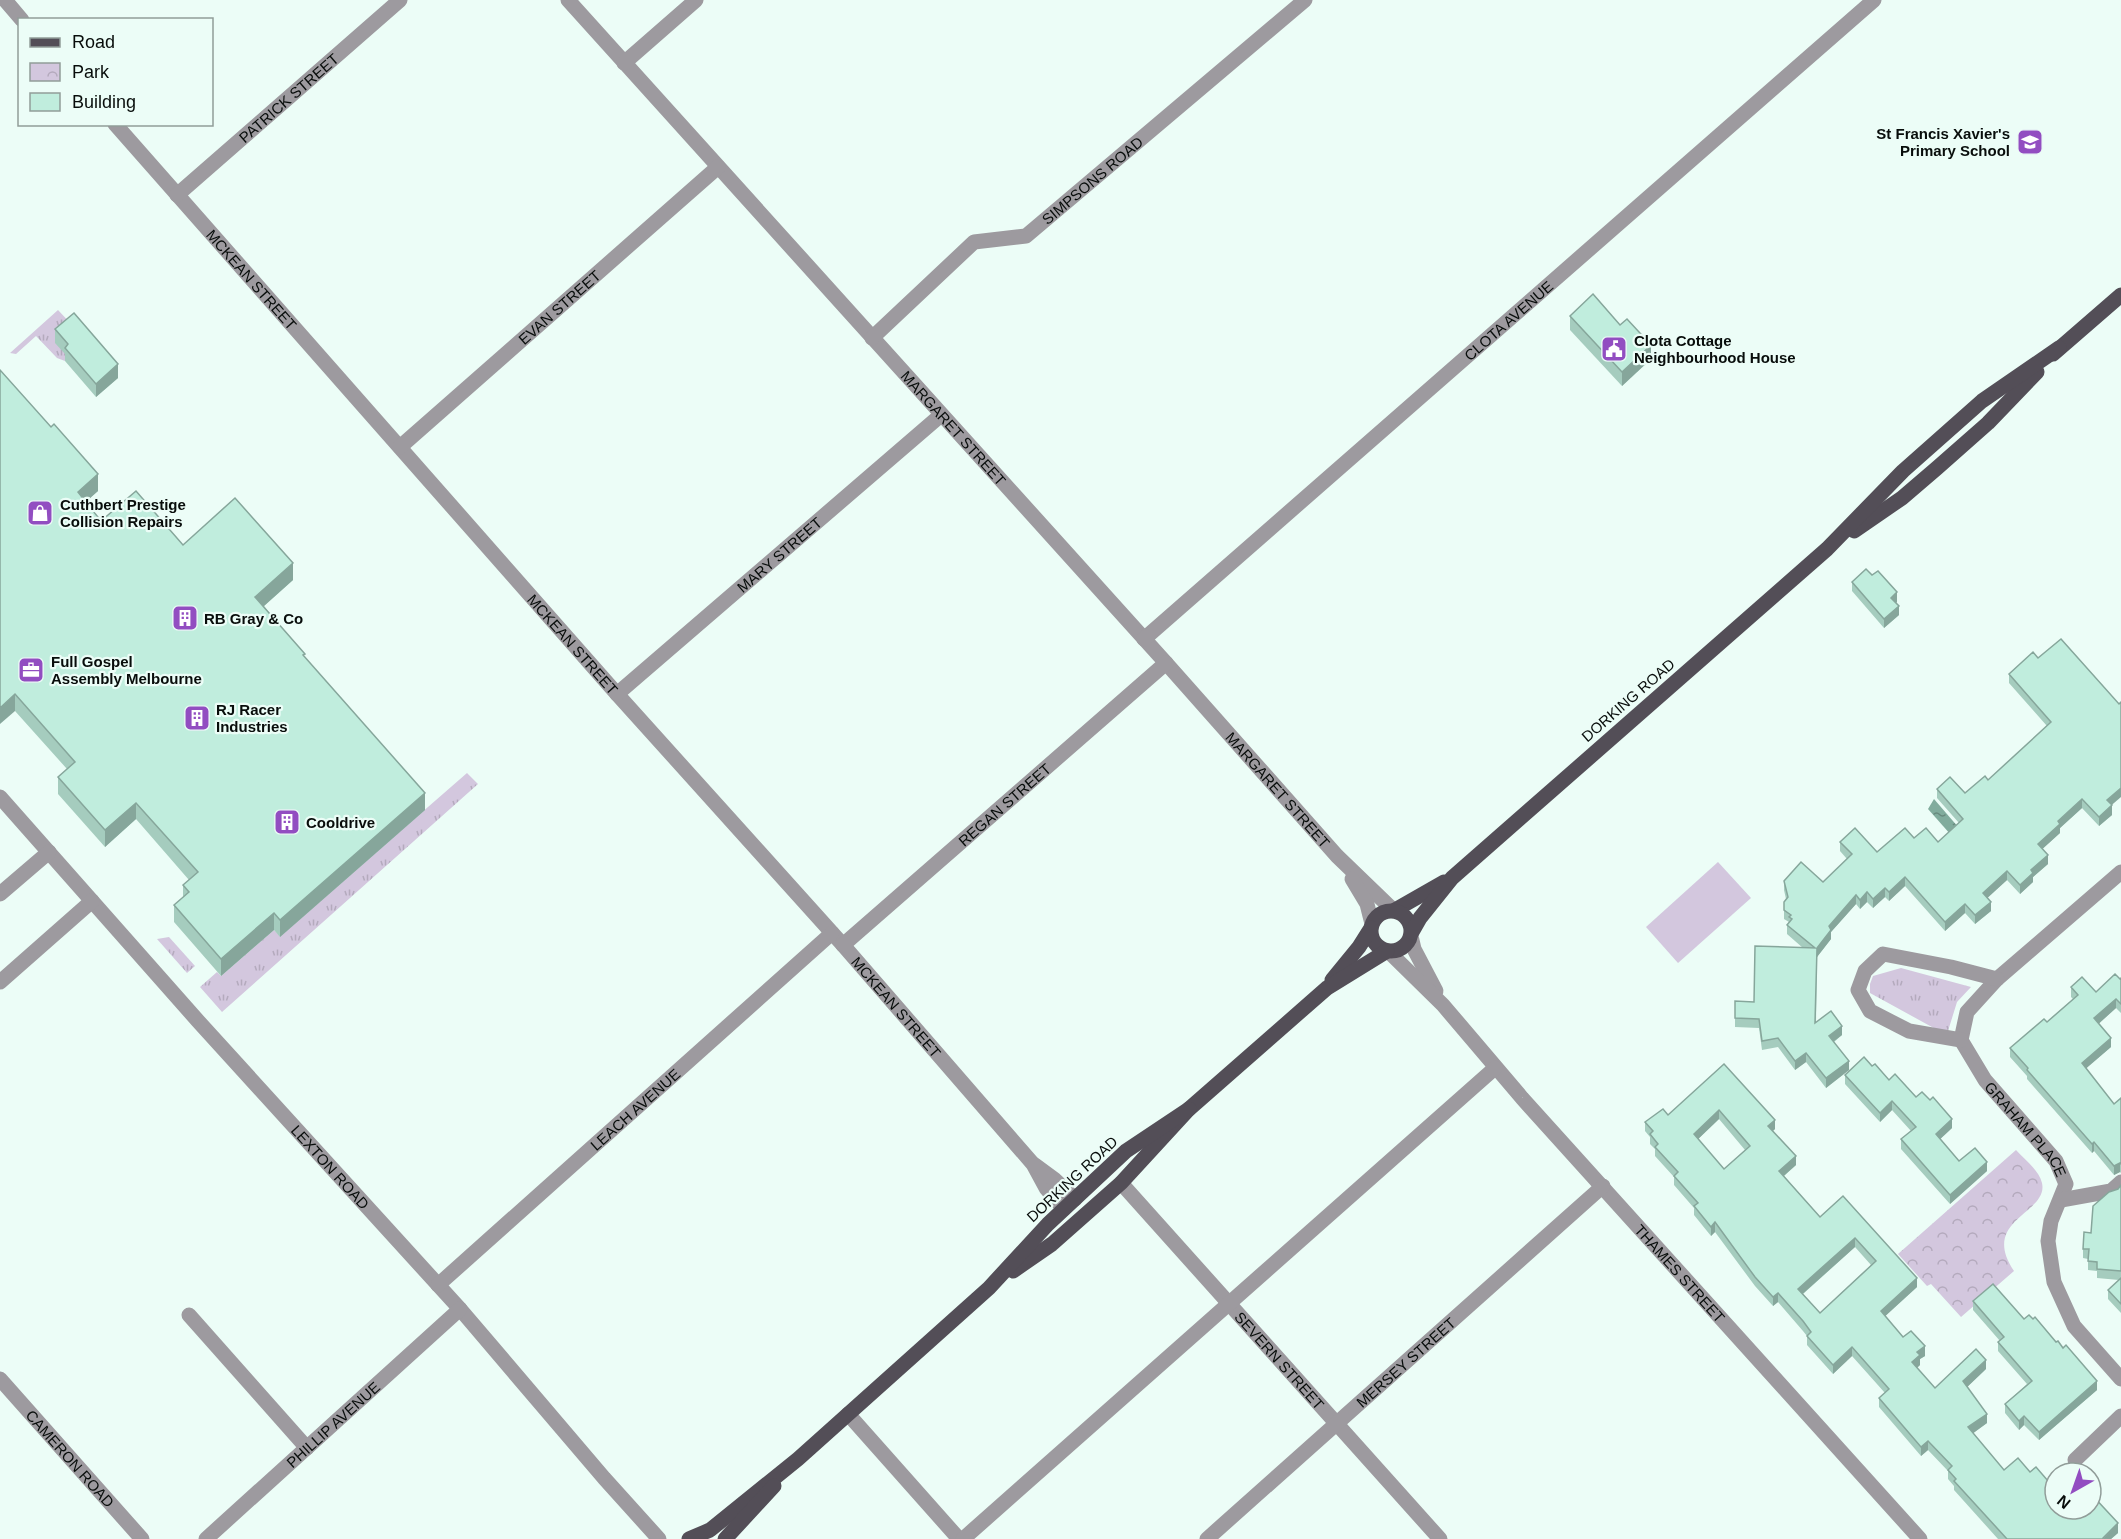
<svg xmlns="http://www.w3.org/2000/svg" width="2121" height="1539" font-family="Helvetica,sans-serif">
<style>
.grass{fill:url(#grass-tufts)}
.park{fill:url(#park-crowns)}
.pitch{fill:#d3c7de}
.water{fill:url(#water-ripples)}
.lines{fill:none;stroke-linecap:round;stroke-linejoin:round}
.minor{stroke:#9d9a9f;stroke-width:15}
.major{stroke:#534e57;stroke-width:15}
.wall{fill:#a5ccbe;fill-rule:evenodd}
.shaded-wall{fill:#86a69b}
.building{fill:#c0eddd;stroke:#86a69b;stroke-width:1.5;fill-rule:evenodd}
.labels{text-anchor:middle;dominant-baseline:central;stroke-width:4.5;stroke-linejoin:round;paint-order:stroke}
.street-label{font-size:15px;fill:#080d0b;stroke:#ecfdf7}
.poi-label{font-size:15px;font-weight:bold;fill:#080d0b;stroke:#ecfdf7;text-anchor:start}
</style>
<defs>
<pattern id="grass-tufts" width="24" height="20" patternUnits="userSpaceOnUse" patternTransform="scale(1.5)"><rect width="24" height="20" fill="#d3c7de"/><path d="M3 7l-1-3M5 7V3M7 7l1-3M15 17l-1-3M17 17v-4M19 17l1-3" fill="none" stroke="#b4aabd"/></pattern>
<pattern id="park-crowns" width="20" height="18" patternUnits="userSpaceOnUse" patternTransform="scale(1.5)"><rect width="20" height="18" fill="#d3c7de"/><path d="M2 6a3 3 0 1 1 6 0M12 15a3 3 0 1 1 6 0" fill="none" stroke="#b4aabd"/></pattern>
<pattern id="water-ripples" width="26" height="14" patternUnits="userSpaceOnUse" patternTransform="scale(1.5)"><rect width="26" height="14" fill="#81ac9d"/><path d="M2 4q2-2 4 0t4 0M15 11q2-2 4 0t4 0" fill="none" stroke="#688a7e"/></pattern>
</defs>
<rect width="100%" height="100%" fill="#ecfdf7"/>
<!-- grass -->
<g class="grass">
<polygon points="58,310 74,327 68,358 65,361 57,358 36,336 16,354 10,353"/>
<polygon points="467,773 478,784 222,1012 200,987 217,972 221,976 274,930 280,936"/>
<polygon points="169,937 195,966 187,973 157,939"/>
<polygon points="1901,968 1971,987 1957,1002 1948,1031 1941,1032 1870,993 1870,984 1873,976"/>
</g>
<!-- park -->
<path class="park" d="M 2016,1150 C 2024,1159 2039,1170 2042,1183 C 2049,1214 1979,1219 2014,1271 L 1961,1317 L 1931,1284 L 1927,1286 L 1898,1254 Z"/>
<!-- pitch -->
<polygon class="pitch" points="1718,862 1751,898 1678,963 1646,927"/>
<!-- water -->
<polygon class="water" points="1934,799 1959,828 1951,835 1928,809"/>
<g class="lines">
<!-- minor -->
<g class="minor">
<polyline points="5,0 22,20"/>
<path id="s1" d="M 568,0 L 1166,663 L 1337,856 L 1393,910"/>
<polyline points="624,63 696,0"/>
<path id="s2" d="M 115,124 L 617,694 L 843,945 L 1033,1164 L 1046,1188 L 1064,1209"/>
<path id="s3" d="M 177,195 L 400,0"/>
<path id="s4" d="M 872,338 L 974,242 L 1026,236 L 1305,0"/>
<path id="s5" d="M 400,447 L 718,167"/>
<path id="s6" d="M 1144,639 L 1874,0"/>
<path id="s7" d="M 617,694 L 941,415"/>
<path id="s8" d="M 0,797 L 198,1021 L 460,1309 L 604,1478 L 659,1539"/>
<path id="s9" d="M 2121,872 L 1997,979 L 1967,1012 L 1961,1040 L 1985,1080 L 2056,1161 L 2066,1184 L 2051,1221 L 2048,1241 L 2054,1282 L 2074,1326 L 2121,1379"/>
<polyline points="1352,879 1367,904 1372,924"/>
<polyline points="0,894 49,852"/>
<polyline points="1411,936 1414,949 1436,991"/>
<path id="s10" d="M 843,945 L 1166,663"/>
<path id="s11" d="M 1388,951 L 1443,1005 L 1522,1098 L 1920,1539"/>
<polyline points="0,982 92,901"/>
<polyline points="1961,1040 1909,1031 1870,1011 1858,990 1865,971 1883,954 1951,967 1997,979"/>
<polyline points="1035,1165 1054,1179 1075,1199"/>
<path id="s12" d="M 1121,1183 L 1440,1539"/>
<polyline points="2061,1200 2111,1191 2121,1182"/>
<path id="s13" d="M 438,1285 L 832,933"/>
<polyline points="189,1315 307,1448"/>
<path id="s14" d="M 0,1379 L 142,1539"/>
<polyline points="848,1414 959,1539"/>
<polyline points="2075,1460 2121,1416"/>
<path id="s15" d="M 206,1539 L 460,1309"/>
<polyline points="963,1539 1495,1068"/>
<path id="s16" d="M 1207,1539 L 1603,1186"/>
</g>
<!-- major -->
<g class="major">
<polyline points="2053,354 2121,295"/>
<polyline points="1854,531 1902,498 1937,468 1988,423 2037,372"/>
<polyline points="1395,910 1444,882"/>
<circle cx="1391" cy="931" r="20"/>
<polyline points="1412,932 1420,918 1452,878 1827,549 1903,471 1982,401 2059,348"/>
<polyline points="1332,980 1359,947 1371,928"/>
<polyline points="1013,1271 1052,1244 1121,1183 1189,1109 1327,988 1387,951"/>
<polyline points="689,1539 710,1530 798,1459 989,1288 1048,1224 1126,1151 1189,1109"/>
<polyline points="725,1539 774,1486"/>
</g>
</g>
<!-- wall -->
<g class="wall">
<polygon points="1570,316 1651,359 1622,386 1570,330"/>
<polygon points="55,329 118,378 96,397 65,361 65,354 55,343"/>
<polygon points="0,370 98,491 85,502 101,521 183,545 293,580 264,606 305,658 425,810 280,937 274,930 221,976 174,922 174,905 183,897 183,885 189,880 136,819 105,847 58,794 58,777 67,769 15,711"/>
<polygon points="1852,582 1897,602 1896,603 1899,615 1884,628 1852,591"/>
<polygon points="2033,652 2112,805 2112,815 2099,826 2082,808 2060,828 2060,833 2042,849 2048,864 2033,877 2033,882 2020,894 2007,880 1987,898 1991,911 1975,924 1965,913 1945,931 1905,886 1889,901 1885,897 1873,908 1867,902 1860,909 1856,904 1831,932 1831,939 1817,957 1816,1023 1842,1035 1834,1042 1849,1070 1826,1088 1806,1062 1795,1070 1778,1047 1762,1050 1759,1028 1735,1027 1735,1001 1754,1002 1803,948 1787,934 1787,925 1789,922 1784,919 1784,902 1786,899 1784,890 1784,881 1823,882 1847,859 1840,851 1840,842 1877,852 1914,838 1938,842 1959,823 1937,798 1937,789 1965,793 1988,780 2047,726 2009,683 2009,674"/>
<polygon points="2121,978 2121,1013 2116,1008 2098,1024 2111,1047 2086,1068 2114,1104 2121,1098 2121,1173 2120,1172 2114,1175 2094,1151 2092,1153 2027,1079 2027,1076 2010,1057 2010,1048 2047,1022 2073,999 2071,997 2071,987 2096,992"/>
<path d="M 1724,1064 L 1775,1129 L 1773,1131 L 1796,1165 L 1784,1176 L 1820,1217 L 1843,1196 L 1917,1287 L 1885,1316 L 1903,1337 L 1925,1356 L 1920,1359 L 1920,1365 L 1917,1368 L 1935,1388 L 1986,1369 L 1967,1387 L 1987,1423 L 1973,1433 L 2004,1470 L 2030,1472 L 2118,1533 L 2111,1539 L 1998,1539 L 1954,1490 L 1954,1486 L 1948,1479 L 1948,1471 L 1928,1450 L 1921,1456 L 1879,1407 L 1879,1398 L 1885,1393 L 1852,1356 L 1833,1374 L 1807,1345 L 1807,1336 L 1803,1331 L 1778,1302 L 1773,1306 L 1755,1286 L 1715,1232 L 1711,1236 L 1694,1215 L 1694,1208 L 1674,1185 L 1674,1177 L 1655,1156 L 1655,1149 L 1650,1144 L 1650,1137 L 1645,1131 L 1645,1122 L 1668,1115 ZM 1719,1119 L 1745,1150 L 1724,1169 L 1698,1139 ZM 1855,1247 L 1871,1265 L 1820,1313 L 1803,1294 Z"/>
<polygon points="1872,1066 1889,1080 1916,1097 1952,1128 1940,1139 1959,1161 1987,1171 1950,1204 1901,1149 1901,1139 1911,1131 1892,1110 1880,1122 1845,1084 1845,1075"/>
<polygon points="2121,1185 2121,1313 2108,1299 2108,1290 2119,1280 2097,1278 2097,1271 2088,1270 2088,1259 2083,1258 2083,1249 2118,1189"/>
<polygon points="1973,1301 2024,1319 2097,1390 2039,1440 2024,1425 2019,1430 2005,1413 2005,1404 2027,1384 1998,1351 1998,1342 2000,1341 1973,1310"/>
</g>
<!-- shaded-wall -->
<g class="shaded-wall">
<polygon points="1651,345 1651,359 1622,386 1622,372"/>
<polygon points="118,364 118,378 96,397 96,384"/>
<polygon points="98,474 98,491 78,509 78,492"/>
<polygon points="293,563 293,580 255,614 255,597"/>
<polygon points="1897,592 1897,602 1891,607 1891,598"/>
<polygon points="1899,606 1899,615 1884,628 1884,619"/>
<polygon points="15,694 15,711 0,724 0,708"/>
<polygon points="2121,788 2121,797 2107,809 2107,800"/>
<polygon points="425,793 425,810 280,937 280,920"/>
<polygon points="2082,799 2082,808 2060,828 2060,833 2038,853 2038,844 2058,821"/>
<polygon points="136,803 136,819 105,847 105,830"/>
<polygon points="2112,805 2112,815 2099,826 2099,817"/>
<polygon points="2048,855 2048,864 2033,877 2033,882 2020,894 2020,885 2031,870"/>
<polygon points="2007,871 2007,880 1983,902 1983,893"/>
<polygon points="1905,877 1905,886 1889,901 1889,892"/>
<polygon points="1885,888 1885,897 1873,908 1873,899"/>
<polygon points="1867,892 1867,902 1860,909 1860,900"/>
<polygon points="1856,895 1856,904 1831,932 1831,939 1817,957 1817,948 1829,926"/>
<polygon points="1991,902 1991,911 1975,924 1975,915"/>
<polygon points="1965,904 1965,913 1945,931 1945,922"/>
<polygon points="274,913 274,930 221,976 221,959"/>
<polygon points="2116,999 2116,1008 2094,1028 2094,1018"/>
<polygon points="1842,1026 1842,1035 1829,1045 1829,1036"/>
<polygon points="2111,1038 2111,1047 2082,1072 2082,1063"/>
<polygon points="1806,1053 1806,1062 1795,1070 1795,1061"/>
<polygon points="1849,1061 1849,1070 1826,1088 1826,1078"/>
<polygon points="1892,1101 1892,1110 1880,1122 1880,1113"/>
<polygon points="1719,1110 1719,1119 1694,1143 1694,1134"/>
<polygon points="1952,1119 1952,1128 1936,1143 1936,1134"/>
<polygon points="1775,1120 1775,1129 1768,1135 1768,1126"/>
<polygon points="2094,1142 2094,1151 2092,1153 2092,1144"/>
<polygon points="1796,1156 1796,1165 1779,1180 1779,1171"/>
<polygon points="1987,1162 1987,1171 1950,1204 1950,1195"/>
<polygon points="2120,1163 2120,1172 2114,1175 2114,1166"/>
<polygon points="1715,1222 1715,1232 1711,1236 1711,1227"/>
<polygon points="1855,1238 1855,1247 1798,1298 1798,1289"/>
<polygon points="1917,1278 1917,1287 1881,1320 1881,1311"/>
<polygon points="1778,1293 1778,1302 1773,1306 1773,1297"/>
<polygon points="1925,1346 1925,1356 1920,1359 1920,1365 1912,1372 1912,1362 1917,1352"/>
<polygon points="1852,1347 1852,1356 1833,1374 1833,1365"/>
<polygon points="1986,1360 1986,1369 1963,1391 1963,1381"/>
<polygon points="2097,1381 2097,1390 2039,1440 2039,1432"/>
<polygon points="1987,1414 1987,1423 1968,1437 1968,1427"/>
<polygon points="2024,1416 2024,1425 2019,1430 2019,1421"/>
<polygon points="1928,1441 1928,1450 1921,1456 1921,1447"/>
<polygon points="2118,1523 2118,1533 2111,1539 2103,1539"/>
</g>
<!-- building -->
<g class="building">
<polygon points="1593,294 1620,325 1627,319 1651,345 1622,372 1570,316"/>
<polygon points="74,313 118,364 96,384 65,348 68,344 55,329"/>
<polygon points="0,370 51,427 54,424 98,474 78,492 101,521 136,491 183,545 235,498 293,563 255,597 305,654 303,655 425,793 280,920 274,913 221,959 174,905 189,892 183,885 198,872 136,803 105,830 58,777 75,762 15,694 0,708"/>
<polygon points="1866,569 1872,575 1878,571 1897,592 1891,598 1899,606 1884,619 1852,582"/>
<polygon points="2061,639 2119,704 2121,702 2121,788 2107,800 2112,805 2099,817 2082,799 2058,821 2060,824 2038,844 2048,855 2031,870 2033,873 2020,885 2007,871 1983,893 1991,902 1975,915 1965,904 1945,922 1905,877 1889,892 1885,888 1873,899 1867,892 1860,900 1856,895 1829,926 1831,930 1817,948 1815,1023 1831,1011 1842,1026 1829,1036 1849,1061 1826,1078 1806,1053 1795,1061 1778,1038 1762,1041 1759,1019 1735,1018 1735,1001 1754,1002 1755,946 1815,948 1787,925 1792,919 1789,917 1791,915 1784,910 1784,902 1788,897 1784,881 1801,862 1823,882 1852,854 1840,842 1855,828 1877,852 1905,828 1914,838 1926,828 1938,842 1963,819 1937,789 1950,777 1965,793 1985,776 1988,780 2051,722 2009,674 2033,652 2038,658"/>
<polygon points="2115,974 2120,979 2121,978 2121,1004 2116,999 2094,1018 2111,1038 2082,1063 2114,1104 2121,1098 2121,1164 2120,1163 2114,1166 2094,1142 2092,1144 2027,1070 2028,1068 2010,1048 2044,1019 2047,1022 2078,995 2071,987 2082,977 2096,992"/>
<polygon points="1864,1057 1872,1066 1875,1064 1889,1080 1895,1074 1916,1097 1922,1092 1930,1100 1933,1097 1952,1119 1936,1134 1959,1161 1975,1148 1987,1162 1950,1195 1901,1139 1916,1127 1892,1101 1880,1113 1845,1075"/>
<path d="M 1724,1064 L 1775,1120 L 1768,1126 L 1796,1156 L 1779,1171 L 1820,1217 L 1843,1196 L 1917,1278 L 1881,1311 L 1903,1337 L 1911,1331 L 1925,1346 L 1917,1352 L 1920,1355 L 1912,1362 L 1935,1388 L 1976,1349 L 1986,1360 L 1963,1381 L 1987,1414 L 1968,1427 L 2004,1470 L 2018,1458 L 2030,1472 L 2036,1467 L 2055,1489 L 2055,1509 L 2091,1509 L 2091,1494 L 2118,1523 L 2103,1538 L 2103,1539 L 2007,1539 L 1954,1481 L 1956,1479 L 1948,1470 L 1952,1466 L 1928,1441 L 1921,1447 L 1879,1398 L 1889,1389 L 1852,1347 L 1833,1365 L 1807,1336 L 1811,1332 L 1803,1321 L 1778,1293 L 1773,1297 L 1755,1277 L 1715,1222 L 1711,1227 L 1694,1206 L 1698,1203 L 1674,1176 L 1678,1172 L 1655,1147 L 1658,1144 L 1650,1134 L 1653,1131 L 1645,1122 L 1663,1109 L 1668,1115 ZM 1719,1110 L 1750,1146 L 1724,1169 L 1694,1134 ZM 1855,1238 L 1876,1261 L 1820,1313 L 1798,1289 Z"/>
<polygon points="2121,1185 2121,1271 2097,1269 2097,1262 2088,1261 2089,1249 2083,1249 2084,1232 2091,1233 2093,1206 2109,1192 2118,1189"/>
<polygon points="2121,1278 2121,1304 2108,1290"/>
<polygon points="1993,1284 2024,1319 2029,1315 2033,1319 2035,1317 2056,1342 2058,1341 2063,1348 2066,1345 2097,1381 2039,1432 2024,1416 2019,1421 2005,1404 2032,1381 1998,1342 2004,1337 1973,1301"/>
</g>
<!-- icons -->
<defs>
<g id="school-square" transform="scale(1.35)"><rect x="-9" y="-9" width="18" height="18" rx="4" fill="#924dc1" stroke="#ecfdf7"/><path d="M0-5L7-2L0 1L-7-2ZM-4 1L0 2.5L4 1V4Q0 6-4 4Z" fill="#fff"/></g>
<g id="civic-square" transform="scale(1.35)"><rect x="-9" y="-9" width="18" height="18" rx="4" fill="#924dc1" stroke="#ecfdf7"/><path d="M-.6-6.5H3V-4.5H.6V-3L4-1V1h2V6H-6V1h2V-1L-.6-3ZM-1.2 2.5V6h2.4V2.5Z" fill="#fff"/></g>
<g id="shop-square" transform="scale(1.35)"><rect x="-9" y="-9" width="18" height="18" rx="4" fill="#924dc1" stroke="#ecfdf7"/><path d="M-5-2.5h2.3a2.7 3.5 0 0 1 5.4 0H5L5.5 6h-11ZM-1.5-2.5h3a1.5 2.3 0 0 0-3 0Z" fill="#fff"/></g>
<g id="building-square" transform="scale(1.35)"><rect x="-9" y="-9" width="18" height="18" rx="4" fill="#924dc1" stroke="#ecfdf7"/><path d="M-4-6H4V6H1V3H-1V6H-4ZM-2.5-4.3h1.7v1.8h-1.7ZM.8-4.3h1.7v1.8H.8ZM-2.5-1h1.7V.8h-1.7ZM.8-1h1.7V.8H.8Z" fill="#fff"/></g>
<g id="office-square" transform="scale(1.35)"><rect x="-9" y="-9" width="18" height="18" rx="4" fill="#924dc1" stroke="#ecfdf7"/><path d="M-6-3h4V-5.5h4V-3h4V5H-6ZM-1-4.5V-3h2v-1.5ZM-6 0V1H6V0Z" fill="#fff"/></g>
</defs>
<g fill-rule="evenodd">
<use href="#school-square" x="2030" y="142"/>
<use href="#civic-square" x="1614" y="349"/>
<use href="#shop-square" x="40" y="513"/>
<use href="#building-square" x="185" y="618"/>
<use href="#office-square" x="31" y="670"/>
<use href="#building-square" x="197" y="718"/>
<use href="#building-square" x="287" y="822"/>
</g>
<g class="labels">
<!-- street labels -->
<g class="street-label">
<text stroke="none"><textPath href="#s3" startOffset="148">PATRICK STREET</textPath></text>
<text stroke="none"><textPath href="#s4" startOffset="279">SIMPSONS ROAD</textPath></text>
<text stroke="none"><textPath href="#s2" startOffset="207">MCKEAN STREET</textPath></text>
<text stroke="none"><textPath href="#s5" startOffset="212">EVAN STREET</textPath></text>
<text stroke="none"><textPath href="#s6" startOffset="484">CLOTA AVENUE</textPath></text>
<text stroke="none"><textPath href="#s1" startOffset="576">MARGARET STREET</textPath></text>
<text stroke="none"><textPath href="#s7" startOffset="214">MARY STREET</textPath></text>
<text stroke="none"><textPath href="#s2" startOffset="693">MCKEAN STREET</textPath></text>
<text transform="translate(1628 700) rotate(-41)">DORKING ROAD</text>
<text stroke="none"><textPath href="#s1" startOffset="1062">MARGARET STREET</textPath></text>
<text stroke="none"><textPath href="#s10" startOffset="214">REGAN STREET</textPath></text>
<text stroke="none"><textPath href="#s2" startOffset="1179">MCKEAN STREET</textPath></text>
<text stroke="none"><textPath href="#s13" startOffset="264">LEACH AVENUE</textPath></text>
<text stroke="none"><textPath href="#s9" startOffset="348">GRAHAM PLACE</textPath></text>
<text stroke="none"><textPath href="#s8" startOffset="496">LEXTON ROAD</textPath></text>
<text transform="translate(1072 1179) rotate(-43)">DORKING ROAD</text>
<text stroke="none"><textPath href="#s11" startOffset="435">THAMES STREET</textPath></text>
<text stroke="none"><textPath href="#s12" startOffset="238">SEVERN STREET</textPath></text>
<text stroke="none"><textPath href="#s16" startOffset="266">MERSEY STREET</textPath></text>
<text stroke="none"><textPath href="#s15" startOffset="171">PHILLIP AVENUE</textPath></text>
<text stroke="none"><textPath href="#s14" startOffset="106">CAMERON ROAD</textPath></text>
</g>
<!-- poi labels -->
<g class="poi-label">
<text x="2010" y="133" text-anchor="end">St Francis Xavier's<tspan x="2010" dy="17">Primary School</tspan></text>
<text x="1634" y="340">Clota Cottage<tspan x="1634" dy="17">Neighbourhood House</tspan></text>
<text x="60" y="504">Cuthbert Prestige<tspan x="60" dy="17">Collision Repairs</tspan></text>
<text x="204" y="618">RB Gray &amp; Co</text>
<text x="51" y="661">Full Gospel<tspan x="51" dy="17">Assembly Melbourne</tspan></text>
<text x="216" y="709">RJ Racer<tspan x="216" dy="17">Industries</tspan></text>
<text x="306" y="822">Cooldrive</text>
</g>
</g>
<!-- legend -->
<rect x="18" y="18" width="195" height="108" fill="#ecfdf7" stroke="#919d99" stroke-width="1.5"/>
<rect x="30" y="38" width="30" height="9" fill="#534e57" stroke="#919d99" stroke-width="1.5"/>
<text x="72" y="48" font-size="18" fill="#080d0b">Road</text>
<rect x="30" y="63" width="30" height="18" fill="url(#park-crowns)" stroke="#919d99" stroke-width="1.5"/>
<text x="72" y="78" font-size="18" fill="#080d0b">Park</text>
<rect x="30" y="93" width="30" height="18" fill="#c0eddd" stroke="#919d99" stroke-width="1.5"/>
<text x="72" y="108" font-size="18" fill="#080d0b">Building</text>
<!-- north arrow -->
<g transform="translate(2073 1491) rotate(220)"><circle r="28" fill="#ecfdf7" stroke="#919d99" stroke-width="1.5"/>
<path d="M0-4.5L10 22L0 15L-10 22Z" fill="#924dc1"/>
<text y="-9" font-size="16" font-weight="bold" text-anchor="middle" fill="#080d0b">N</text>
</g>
</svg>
